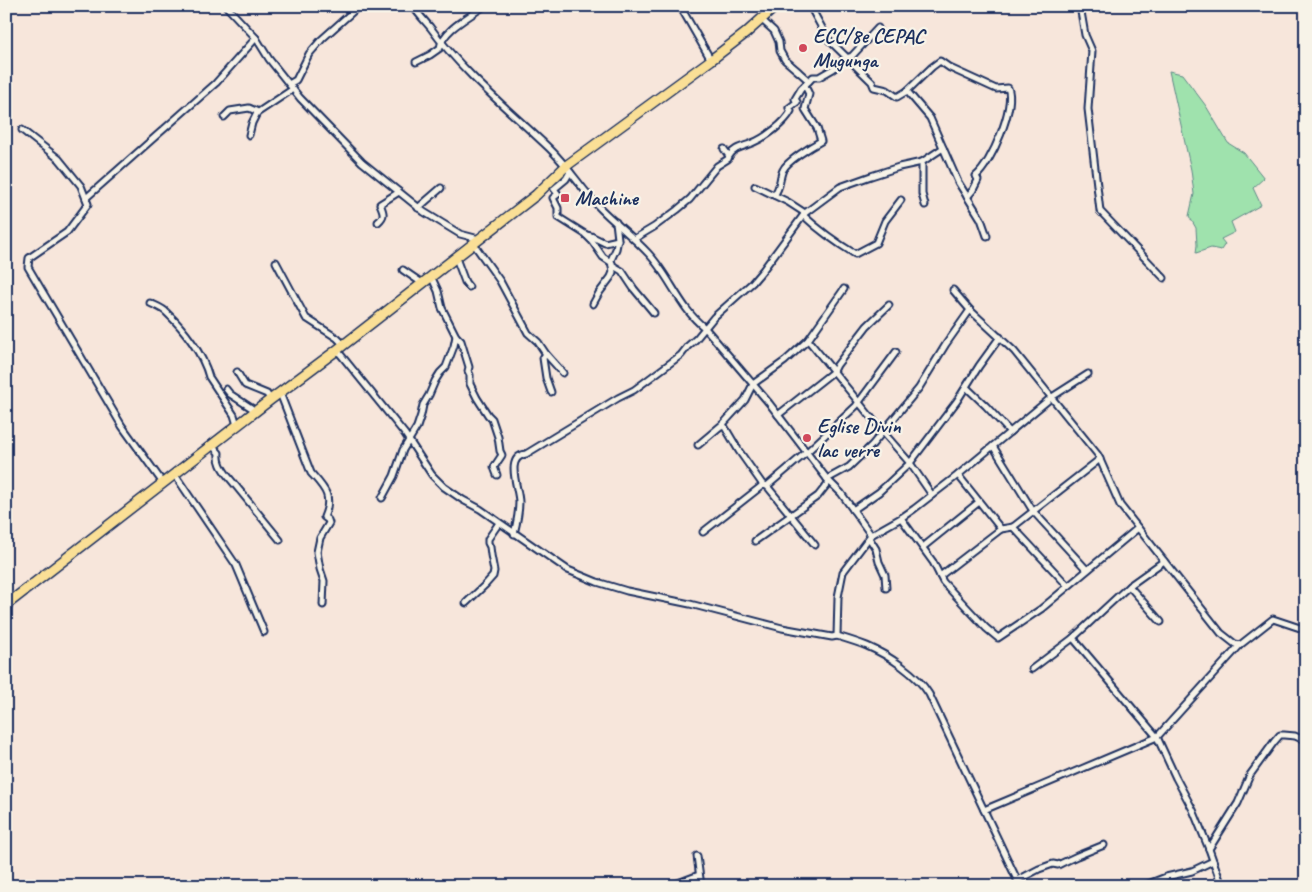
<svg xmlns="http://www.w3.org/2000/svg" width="1312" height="892" font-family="Caveat,sans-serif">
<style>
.green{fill:#9fe2ad;stroke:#5d8886}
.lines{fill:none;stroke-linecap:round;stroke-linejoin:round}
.street-casing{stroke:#1b2f5e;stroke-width:9}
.highway-casing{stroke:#1b2f5e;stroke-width:12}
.street{stroke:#f7f3e8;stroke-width:5}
.highway{stroke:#fadf96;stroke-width:9}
.poi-dot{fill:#d1495b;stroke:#f7f3e8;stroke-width:2}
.labels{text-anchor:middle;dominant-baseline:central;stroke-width:4.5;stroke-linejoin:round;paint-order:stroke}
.poi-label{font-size:21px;font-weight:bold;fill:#1b2f5e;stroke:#f7f3e8;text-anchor:start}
</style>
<rect width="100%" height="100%" fill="#f7e6db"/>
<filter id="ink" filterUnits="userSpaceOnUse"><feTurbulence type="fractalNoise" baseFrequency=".02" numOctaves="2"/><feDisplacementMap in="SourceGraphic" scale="10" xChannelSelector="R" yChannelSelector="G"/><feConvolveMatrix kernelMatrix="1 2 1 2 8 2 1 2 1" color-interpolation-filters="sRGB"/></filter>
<g filter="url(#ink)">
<!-- green -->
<polygon class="green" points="1169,71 1182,74 1206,106 1228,143 1244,153 1264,178 1253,188 1261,205 1231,222 1235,232 1221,239 1225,244 1221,250 1211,248 1196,253 1197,245 1196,228 1189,216 1194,194 1191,170"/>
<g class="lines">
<!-- street casing -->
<g class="street-casing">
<g id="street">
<polyline points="226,6 256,38 269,59 300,98 362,162 424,212 460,234 479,239"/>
<path d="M 413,6 C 418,14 424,20 430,27 C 463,73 508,109 549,148 C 569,167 582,190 601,209 C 616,224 633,237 648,253 C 670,276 680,309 705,328 L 769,403 L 827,479 L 841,493 L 871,535 L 843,572 L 838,597 L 837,636"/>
<polyline points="680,6 711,60"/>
<polyline points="810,6 828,39 872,82 874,87 887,90 897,97 907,91 930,118 958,182 981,219 987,236"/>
<polyline points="1080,6 1085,35 1092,51 1088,109 1100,211 1164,278"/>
<polyline points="762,20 774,31 779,42 780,51 785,60 799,72 809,81"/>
<path d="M 416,62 L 430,55 L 440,48 C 442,30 471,16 484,6"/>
<polyline points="289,84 296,80 309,54 322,39 359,6"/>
<path d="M 907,91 L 932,67 L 940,61 L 950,68 L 996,89 L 1008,88 C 1016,106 991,164 976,176 L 978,180 L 973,190 L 967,197"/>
<polyline points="224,117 230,111 249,108 256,111 257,113"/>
<polyline points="22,130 59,159 81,186 88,204 67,232 29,258 28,267 122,426 163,483"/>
<polyline points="249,135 252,123 257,113 293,89"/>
<path d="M 729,156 C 735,147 743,147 752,143 C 765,138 785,123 791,111 L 789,108 L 797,102 L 795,99 L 801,89 L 813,77 L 819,77 L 833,69 L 846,58 L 852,56 L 878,28"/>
<polyline points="922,162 922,194 925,205"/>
<polyline points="570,172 566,179 554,189 558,194 553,198 558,208 558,217 585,234 592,241 603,257 612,263"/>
<polyline points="755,186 788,202 805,213"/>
<path d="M 774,195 C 781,188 779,178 783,170 C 787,161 812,146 821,141 L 817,128 L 805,109 L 809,94 L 805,86"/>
<polyline points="86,198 216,83 256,38"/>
<polyline points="418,208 441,188"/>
<path d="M 804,216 C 820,231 837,243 855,254 L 876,243 L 885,221 L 901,200"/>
<path d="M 378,222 C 385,216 384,213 380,204 L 399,192"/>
<polyline points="586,235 591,236 605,243 618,240"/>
<polyline points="634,239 654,227 677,210 690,199 717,166 728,159 729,156 724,149"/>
<polyline points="473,243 500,281 528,333 538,342 546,354 563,373"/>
<polyline points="456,258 465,282 469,287"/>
<polyline points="276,262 306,318 337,338 344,345"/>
<polyline points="612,265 622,271 634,289 654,313"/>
<polyline points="403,270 422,283"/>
<polyline points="431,276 438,291 442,308 456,336 461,341 469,367 468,371 470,375 470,384 477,398 488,415 492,419 498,437 500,451 502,455 494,467 497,475"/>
<polyline points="953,290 970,310 1014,351 1098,455 1120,505 1221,633 1235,644 1240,645 1273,619 1306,630"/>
<path d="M 150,303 C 156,306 163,308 167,313 C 184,329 203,354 209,377 L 234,415 L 237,425"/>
<polyline points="593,304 599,293 611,277 613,272 611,260 616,249 618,239 616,222"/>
<polyline points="808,340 883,432 910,463 932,495"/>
<path d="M 337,350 L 405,434 L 432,475 L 444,487 L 463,500 L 480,509 L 568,570 L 597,582 L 627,591 L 690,604 L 782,628 L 832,637 L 837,636 C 847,639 857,642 867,646 C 888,655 917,674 929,694 L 1020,886"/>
<polyline points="546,354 543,358 546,378 551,392"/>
<polyline points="237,372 245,385 267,394 270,400"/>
<polyline points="966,387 986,406 1010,432"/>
<polyline points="226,389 230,394 256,411"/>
<path d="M 280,393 L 311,473 C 325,489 333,496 324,517 L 328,520 L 329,523 L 320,538 L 317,552 L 320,569 L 324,581 L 323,605"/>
<polyline points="778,415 834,371 837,365 867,326 889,305"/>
<polyline points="723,424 739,451 763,485 767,486 807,452 856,406 896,352"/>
<path d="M 212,445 L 219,453 C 218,462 222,468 227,475 L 280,540"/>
<polyline points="698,445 723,424 745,400 753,384 785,361 808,340 844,289"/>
<polyline points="993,446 1033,511 1087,570"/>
<polyline points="175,475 236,565 264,632"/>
<polyline points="958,475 1001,529 1013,527 1068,586"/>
<polyline points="827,479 849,467 872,445 919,388 946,344 970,310"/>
<polyline points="767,486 815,545"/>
<polyline points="382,498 394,476 403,450 417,427 421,415 423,405 429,395 435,381 440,373 446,367 454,346 456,336"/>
<polyline points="853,510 879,492 910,463 957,401 979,366 1000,337"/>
<polyline points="901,518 933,562 943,582 986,628 998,638 1041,609 1138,528"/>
<polyline points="1013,527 1100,459"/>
<polyline points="703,532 763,485"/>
<path d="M 514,534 C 516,526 519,511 519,502 C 519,488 504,457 526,454 L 618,398 L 634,390 L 681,355 L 688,346 L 696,339 L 714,317 L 752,283 L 763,270 L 805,213 L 840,187 L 871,176 L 899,167 L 922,162 L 943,148"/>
<polyline points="871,535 901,518 914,509 958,475 1052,397 1088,374"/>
<polyline points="869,538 876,549 879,562 885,575 886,588"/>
<polyline points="755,541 818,496 829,482"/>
<polyline points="923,547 979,502"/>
<polyline points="940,576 1001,529"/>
<polyline points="1129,586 1161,622"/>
<polyline points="466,603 485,585 493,576 494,571 491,555 490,547 488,543 488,539 499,523"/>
<polyline points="1073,638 1157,737 1176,778 1193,810 1209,849 1222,886"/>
<polyline points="1032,669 1073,638 1129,586 1164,561"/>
<polyline points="984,810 1157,737 1240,645"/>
<polyline points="1209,849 1238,803 1250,775 1274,742 1280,735 1284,735 1295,736 1306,741"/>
<polyline points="697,856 701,886"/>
<polyline points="1018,880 1039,869 1053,864 1058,865 1062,863 1077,856 1104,845"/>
<polyline points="670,886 699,875"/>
<polyline points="1143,886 1166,877 1192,871 1213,861"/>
</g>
</g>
<!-- highway casing -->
<g class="highway-casing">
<polyline id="highway" points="6,605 270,400 337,350 536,195 566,166 711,60 746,33 776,6"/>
</g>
<!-- street -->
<use href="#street" class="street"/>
<!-- highway -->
<use href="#highway" class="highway"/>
</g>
</g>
<!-- markers -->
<g class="poi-dot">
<circle cx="803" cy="48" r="5"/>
<rect x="560" y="193" width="10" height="10" rx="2.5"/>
<circle cx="807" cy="438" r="5"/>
</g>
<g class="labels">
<!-- poi labels -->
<g class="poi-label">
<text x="813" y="36">ECC/8e CEPAC<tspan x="813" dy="24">Mugunga</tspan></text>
<text x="575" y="198">Machine</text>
<text x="817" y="426">Eglise Divin<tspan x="817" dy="24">lac verre</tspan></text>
</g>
</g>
<!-- margin -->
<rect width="1312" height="892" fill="none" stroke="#f7f3e8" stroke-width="25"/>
<rect x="12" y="12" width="1287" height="867" fill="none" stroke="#1b2f5e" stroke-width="2" filter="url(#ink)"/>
</svg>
